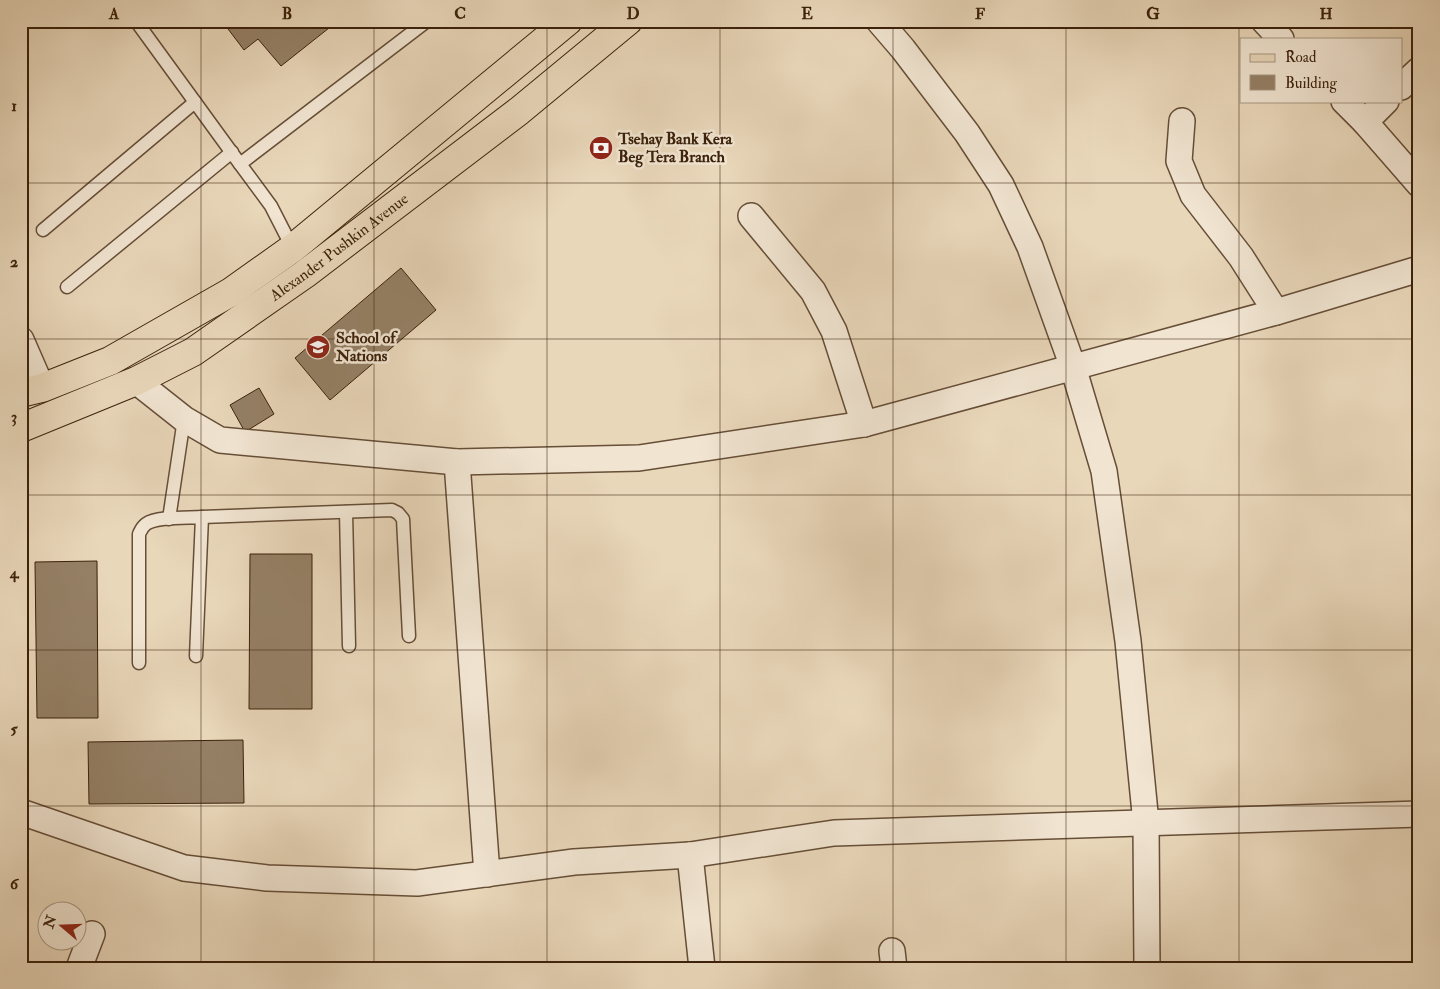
<svg xmlns="http://www.w3.org/2000/svg" width="1440" height="989" font-family="'IM FELL Double Pica',serif">
<style>
.building{fill:#958066;stroke:#3b210b}
.lines{fill:none;stroke-linecap:round;stroke-linejoin:round}
.service-casing{stroke:#664e37;stroke-width:15}
.minor-casing{stroke:#664e37;stroke-width:28}
.primary-casing{stroke:#3b210b;stroke-width:30}
.service{stroke:#f1e5d2;stroke-width:12}
.minor{stroke:#f1e5d2;stroke-width:25}
.primary{stroke:#e9d7ba;stroke-width:28}
.grid{fill:none;stroke:#3b210b;stroke-width:1;stroke-opacity:0.55}
.labels{text-anchor:middle;dominant-baseline:central;stroke-width:5;stroke-linejoin:round;paint-order:stroke}
.poi-label{font-size:16px;font-weight:bold;fill:#3b210b;stroke:#f1e5d2;text-anchor:start}
.street-label{font-size:16px;fill:#3b210b;stroke:#f1e5d2}
.neatline{fill:none;stroke:#3b210b;stroke-width:2}
.grid-label{font-size:16px;text-anchor:middle;font-weight:bold;fill:#3b210b}
</style>
<rect width="100%" height="100%" fill="#e9d7ba"/>
<filter id="stains"><feTurbulence type="fractalNoise" baseFrequency=".004" numOctaves="4"/><feColorMatrix values="0 0 0 0 .2 0 0 0 0 .09 0 0 0 0 .02 0 0 0 .5 -.17"/></filter>
<radialGradient id="worn" r=".72"><stop offset=".6" stop-color="#630" stop-opacity="0"/><stop offset="1" stop-color="#630" stop-opacity=".3"/></radialGradient>
<!-- building -->
<g class="building">
<polygon points="222,21 324,21 329,28 281,66 258,39 244,50"/>
<polygon points="401,268 436,310 330,400 295,358"/>
<polygon points="259,388 274,414 245,432 230,405"/>
<polygon points="250,554 312,554 312,709 249,709"/>
<polygon points="97,561 98,718 37,718 35,562"/>
<polygon points="243,740 244,803 89,804 88,742"/>
</g>
<g class="lines">
<!-- service casing -->
<g class="service-casing">
<g id="service">
<polyline points="136,21 240,164 427,21"/>
<polyline points="240,164 271,206 294,251"/>
<polyline points="43,230 195,102"/>
<polyline points="67,287 232,152"/>
<polyline points="346,512 349,646"/>
<polyline points="202,517 392,510 398,513 403,519 409,636"/>
<polyline points="169,519 184,419"/>
<path d="M 139,663 L 139,534 C 141,530 142,527 146,524 C 157,516 188,518 202,517 L 196,656"/>
</g>
</g>
<!-- minor casing -->
<g class="minor-casing">
<g id="minor">
<polyline points="879,21 903,49 967,133 1001,185 1030,247 1073,367 1104,471 1128,641 1146,823 1147,968"/>
<polyline points="1264,21 1281,39"/>
<polyline points="1401,87 1419,70"/>
<polyline points="1344,101 1365,122 1419,184"/>
<polyline points="1182,121 1179,161 1193,195 1241,257 1276,312"/>
<polyline points="1365,122 1386,101"/>
<polyline points="751,216 813,291 834,331 864,424"/>
<polyline points="21,340 42,388"/>
<polyline points="136,381 184,419 220,440 457,462 639,458 864,424 1276,312 1419,269"/>
<polyline points="457,462 487,874"/>
<polyline points="21,812 184,868 267,878 417,883 574,862 690,855 834,833 1419,814"/>
<polyline points="690,855 702,968"/>
<polyline points="892,951 894,968"/>
<polyline points="79,968 92,934"/>
</g>
</g>
<!-- primary casing -->
<g class="primary-casing">
<g id="primary">
<polyline points="21,393 42,388 110,361 231,292 293,248 568,21"/>
<path id="s1" d="M 21,428 L 136,381 L 193,352 L 305,274 L 519,111 L 628,21"/>
</g>
</g>
<!-- service -->
<use href="#service" class="service"/>
<!-- minor -->
<use href="#minor" class="minor"/>
<!-- primary -->
<use href="#primary" class="primary"/>
</g>
<!-- grid -->
<path class="grid" d="M 201,21 L 201,968M 374,21 L 374,968M 547,21 L 547,968M 720,21 L 720,968M 893,21 L 893,968M 1066,21 L 1066,968M 1239,21 L 1239,968M 21,183 L 1419,183M 21,339 L 1419,339M 21,495 L 1419,495M 21,650 L 1419,650M 21,806 L 1419,806"/>
<!-- icons -->
<defs>
<g id="bank-disc" transform="scale(1.25)"><circle r="9.5" fill="#8f2418" stroke="#f1e5d2"/><path d="M-6-4H6V4H-6ZM0-2.3a2.3 2.3 0 1 0 0 4.6a2.3 2.3 0 1 0 0-4.6Z" fill="#fff"/></g>
<g id="school-disc" transform="scale(1.25)"><circle r="9.5" fill="#8f2418" stroke="#f1e5d2"/><path d="M0-5L7-2L0 1L-7-2ZM-4 1L0 2.5L4 1V4Q0 6-4 4Z" fill="#fff"/></g>
</defs>
<g fill-rule="evenodd">
<use href="#bank-disc" x="601" y="148"/>
<use href="#school-disc" x="318" y="347"/>
</g>
<g class="labels">
<!-- poi labels -->
<g class="poi-label">
<text x="618" y="139">Tsehay Bank Kera<tspan x="618" dy="18">Beg Tera Branch</tspan></text>
<text x="336" y="338">School of<tspan x="336" dy="18">Nations</tspan></text>
</g>
<!-- street labels -->
<g class="street-label">
<text stroke="none"><textPath href="#s1" startOffset="368">Alexander Pushkin Avenue</textPath></text>
</g>
</g>
<!-- margin -->
<rect width="1440" height="989" fill="none" stroke="#e9d7ba" stroke-width="55"/>
<!-- legend -->
<rect x="1240" y="38" width="162" height="65" fill="#f1e5d2" stroke="#a89782"/>
<rect x="1250" y="54" width="25" height="8" fill="#e9d7ba" stroke="#a89782"/>
<text x="1285" y="62" font-size="15" fill="#3b210b">Road</text>
<rect x="1250" y="75" width="25" height="15" fill="#958066" stroke="#a89782"/>
<text x="1285" y="88" font-size="15" fill="#3b210b">Building</text>
<!-- north arrow -->
<g transform="translate(62 926) rotate(289)"><circle r="24" fill="#f1e5d2" stroke="#a89782"/>
<path d="M0-4L9 19L0 12L-9 19Z" fill="#8f2418"/>
<text y="-8" font-size="14" font-weight="bold" text-anchor="middle" fill="#3b210b">N</text>
</g>
<rect x="28" y="28" width="1384" height="934" class="neatline"/>
<g class="grid-label">
<text x="114" y="19">A</text>
<text x="287" y="19">B</text>
<text x="460" y="19">C</text>
<text x="633" y="19">D</text>
<text x="807" y="19">E</text>
<text x="980" y="19">F</text>
<text x="1153" y="19">G</text>
<text x="1326" y="19">H</text>
<text x="14" y="111">1</text>
<text x="14" y="267">2</text>
<text x="14" y="422">3</text>
<text x="14" y="578">4</text>
<text x="14" y="734">5</text>
<text x="14" y="889">6</text>
</g>
<rect width="100%" height="100%" filter="url(#stains)"/>
<rect width="100%" height="100%" fill="url(#worn)"/>
</svg>
